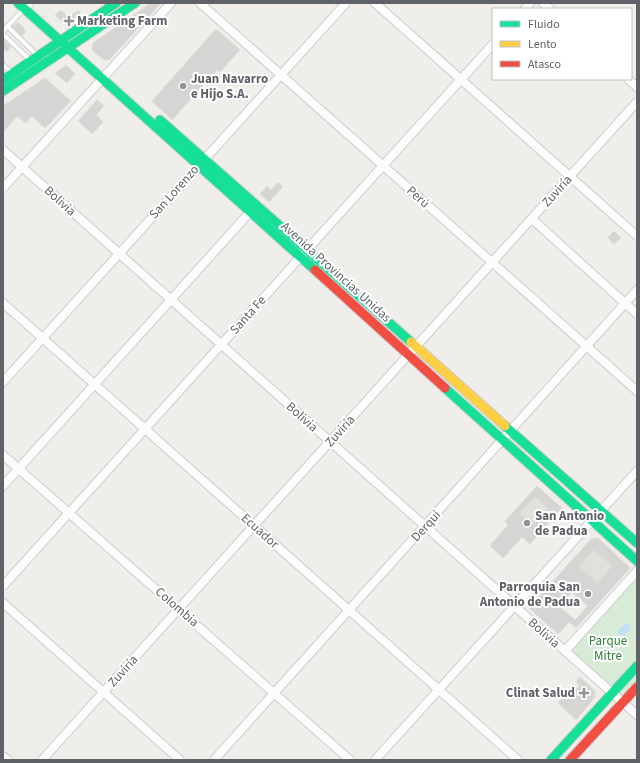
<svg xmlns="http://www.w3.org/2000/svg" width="640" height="763" font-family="'Source Sans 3',sans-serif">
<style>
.education{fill:#e2e0da}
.green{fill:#d8ebd6}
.water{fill:#bfe0f9}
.building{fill:#d6d5d3;stroke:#deddd9;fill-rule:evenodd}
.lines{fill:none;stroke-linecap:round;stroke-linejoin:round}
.lane-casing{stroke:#cbcccc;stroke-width:6}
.street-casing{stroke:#cbcccc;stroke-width:10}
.fast-casing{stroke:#cacacb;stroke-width:11}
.slow-casing{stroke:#cacacb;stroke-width:11}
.jam-casing{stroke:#cacacb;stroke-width:11}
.lane{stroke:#fdfcfc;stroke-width:4}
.street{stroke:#fdfcfc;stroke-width:8}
.fast{stroke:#16e098;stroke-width:9}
.slow{stroke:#ffcf43;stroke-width:9}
.jam{stroke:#f24e42;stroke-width:9}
.poi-dot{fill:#919496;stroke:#fff;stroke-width:1.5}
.labels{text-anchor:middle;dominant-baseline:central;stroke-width:4;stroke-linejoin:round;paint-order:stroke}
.poi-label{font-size:13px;font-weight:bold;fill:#5f6368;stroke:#fff;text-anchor:start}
.street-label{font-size:13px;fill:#5f6368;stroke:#fff}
.park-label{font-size:13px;fill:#348238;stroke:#fff}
</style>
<rect width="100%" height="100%" fill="#efeeea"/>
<!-- education -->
<g class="education">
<polygon points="537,486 562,508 522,537 503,558 490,546 508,525 505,521"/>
<polygon points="598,538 630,568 604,597 597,590 577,577 567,597 551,583 591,539"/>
</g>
<!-- green -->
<polygon class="green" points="637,571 637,687 623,702 565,651"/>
<!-- water -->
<path class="water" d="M 627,623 L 630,624 C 632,630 626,634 621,636 L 619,634 L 618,631 L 620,628 Z"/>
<!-- building -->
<g class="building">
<polygon points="151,3 161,3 110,59 104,60 92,50 93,43"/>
<polygon points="60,10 68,16 79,11 82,17 72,23 64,23 55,15"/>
<polygon points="18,22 26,31 22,36 12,26 14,25 14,26"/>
<polygon points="216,29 240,50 220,72 217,70 172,120 152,101"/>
<polygon points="3,39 11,47 7,52 3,48"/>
<polygon points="66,65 75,74 67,83 55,73"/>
<polygon points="45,78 71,101 45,128 32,116 26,123 17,116 3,132 3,106"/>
<polygon points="97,100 104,106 96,115 103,122 92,134 78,121"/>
<polygon points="278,182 283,187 269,202 260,194 267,186 271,190"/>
<polygon points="614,231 621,238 614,244 609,239 609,238 608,237"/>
<path d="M 537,486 L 562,508 L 530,544 L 522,537 L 503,558 L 490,546 L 508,525 L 505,521 ZM 535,497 L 548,508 L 533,524 L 520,513 Z"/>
<path d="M 598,538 L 630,568 L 576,628 L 569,622 L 558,634 L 529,608 L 591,539 ZM 594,550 L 612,566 L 597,583 L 579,566 ZM 572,592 L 588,606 L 575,620 L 559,606 Z"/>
<polygon points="580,677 595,691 595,697 576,720 558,703 564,696 567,699 580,685 576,682"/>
</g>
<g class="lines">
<!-- lane casing -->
<g class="lane-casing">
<g id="lane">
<polyline points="7,26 38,56"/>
<polyline points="3,31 24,9"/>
<polyline points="3,34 31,61"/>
<polyline points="3,65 12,73"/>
</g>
</g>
<!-- street casing -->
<g class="street-casing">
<g id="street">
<polyline points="200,3 637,391"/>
<polyline points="375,3 637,236"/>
<polyline points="543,3 550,9"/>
<polyline points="29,4 29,3"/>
<polyline points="525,9 530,3"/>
<polyline points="628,79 637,87"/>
<polyline points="3,150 637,715"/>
<polyline points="3,188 171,3"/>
<polyline points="532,219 637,314"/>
<polyline points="3,303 518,760"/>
<polyline points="3,382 346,3"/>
<polyline points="3,455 350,760"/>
<polyline points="3,486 250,212"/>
<polyline points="3,586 493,44"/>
<polyline points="3,603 180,760"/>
<polyline points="565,651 637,571"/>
<polyline points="3,756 8,760"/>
<polyline points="42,760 637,102"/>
<polyline points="214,760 637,290"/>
<polyline points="375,760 637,471"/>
</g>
</g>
<!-- fast casing -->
<g class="fast-casing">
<g id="fast">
<polyline points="18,3 315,270"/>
<polyline points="3,80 116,3"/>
<polyline points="3,91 135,3"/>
<polyline points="160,120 411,342"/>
<polyline points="445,388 637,561"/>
<polyline points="505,426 637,543"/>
<polyline points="551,760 637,666"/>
</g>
</g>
<!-- slow casing -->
<g class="slow-casing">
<polyline id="slow" points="411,342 505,426"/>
</g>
<!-- jam casing -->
<g class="jam-casing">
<g id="jam">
<polyline points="315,270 445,388"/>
<polyline points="570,760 637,687"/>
</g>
</g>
<!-- lane -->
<use href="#lane" class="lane"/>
<!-- street -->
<use href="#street" class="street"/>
<!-- fast -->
<use href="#fast" class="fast"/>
<!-- slow -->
<use href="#slow" class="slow"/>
<!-- jam -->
<use href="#jam" class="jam"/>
</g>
<!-- markers -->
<g class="poi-dot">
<path d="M67 15h4v4h4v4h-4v4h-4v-4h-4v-4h4z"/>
<circle cx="183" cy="86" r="4"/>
<circle cx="527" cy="523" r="4"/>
<circle cx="588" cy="594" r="4"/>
<path d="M582 687h4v4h4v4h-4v4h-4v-4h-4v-4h4z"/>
</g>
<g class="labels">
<!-- poi labels -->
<g class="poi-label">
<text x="77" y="21">Marketing Farm</text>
<text x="191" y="79">Juan Navarro<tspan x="191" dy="15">e Hijo S.A.</tspan></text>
<text x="535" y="516">San Antonio<tspan x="535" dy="15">de Padua</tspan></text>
<text x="580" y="587" text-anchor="end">Parroquia San<tspan x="580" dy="15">Antonio de Padua</tspan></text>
<text x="575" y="693" text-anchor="end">Clinat Salud</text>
</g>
<!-- street labels -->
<g class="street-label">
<text transform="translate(557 191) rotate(-48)">Zuviría</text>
<text transform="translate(174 192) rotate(-48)">San Lorenzo</text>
<text transform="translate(418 197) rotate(42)">Perú</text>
<text transform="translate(60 201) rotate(42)">Bolivia</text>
<text transform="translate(336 272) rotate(42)">Avenida Provincias Unidas</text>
<text transform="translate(248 315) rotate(-48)">Santa Fe</text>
<text transform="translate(302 417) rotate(42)">Bolivia</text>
<text transform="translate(340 431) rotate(-48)">Zuviría</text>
<text transform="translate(426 526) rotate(-48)">Derqui</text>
<text transform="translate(260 531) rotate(42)">Ecuador</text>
<text transform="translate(177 607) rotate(41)">Colombia</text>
<text transform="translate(544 633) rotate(42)">Bolivia</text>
<text transform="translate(123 671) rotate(-48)">Zuviría</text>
</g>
<!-- park labels -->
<g class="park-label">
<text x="608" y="641">Parque<tspan x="608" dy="15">Mitre</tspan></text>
</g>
</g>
<!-- border -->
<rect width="640" height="763" fill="none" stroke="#5f6368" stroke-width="8"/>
<!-- legend -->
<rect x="492" y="8" width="140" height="72" fill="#ffffff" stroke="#bfc1c3"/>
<rect x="500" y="21" width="20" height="6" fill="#16e098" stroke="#bfc1c3"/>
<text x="528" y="28" font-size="12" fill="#5f6368">Fluido</text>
<rect x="500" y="41" width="20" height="6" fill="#ffcf43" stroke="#bfc1c3"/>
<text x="528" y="48" font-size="12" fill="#5f6368">Lento</text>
<rect x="500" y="61" width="20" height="6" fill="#f24e42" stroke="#bfc1c3"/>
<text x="528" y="68" font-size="12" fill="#5f6368">Atasco</text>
</svg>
